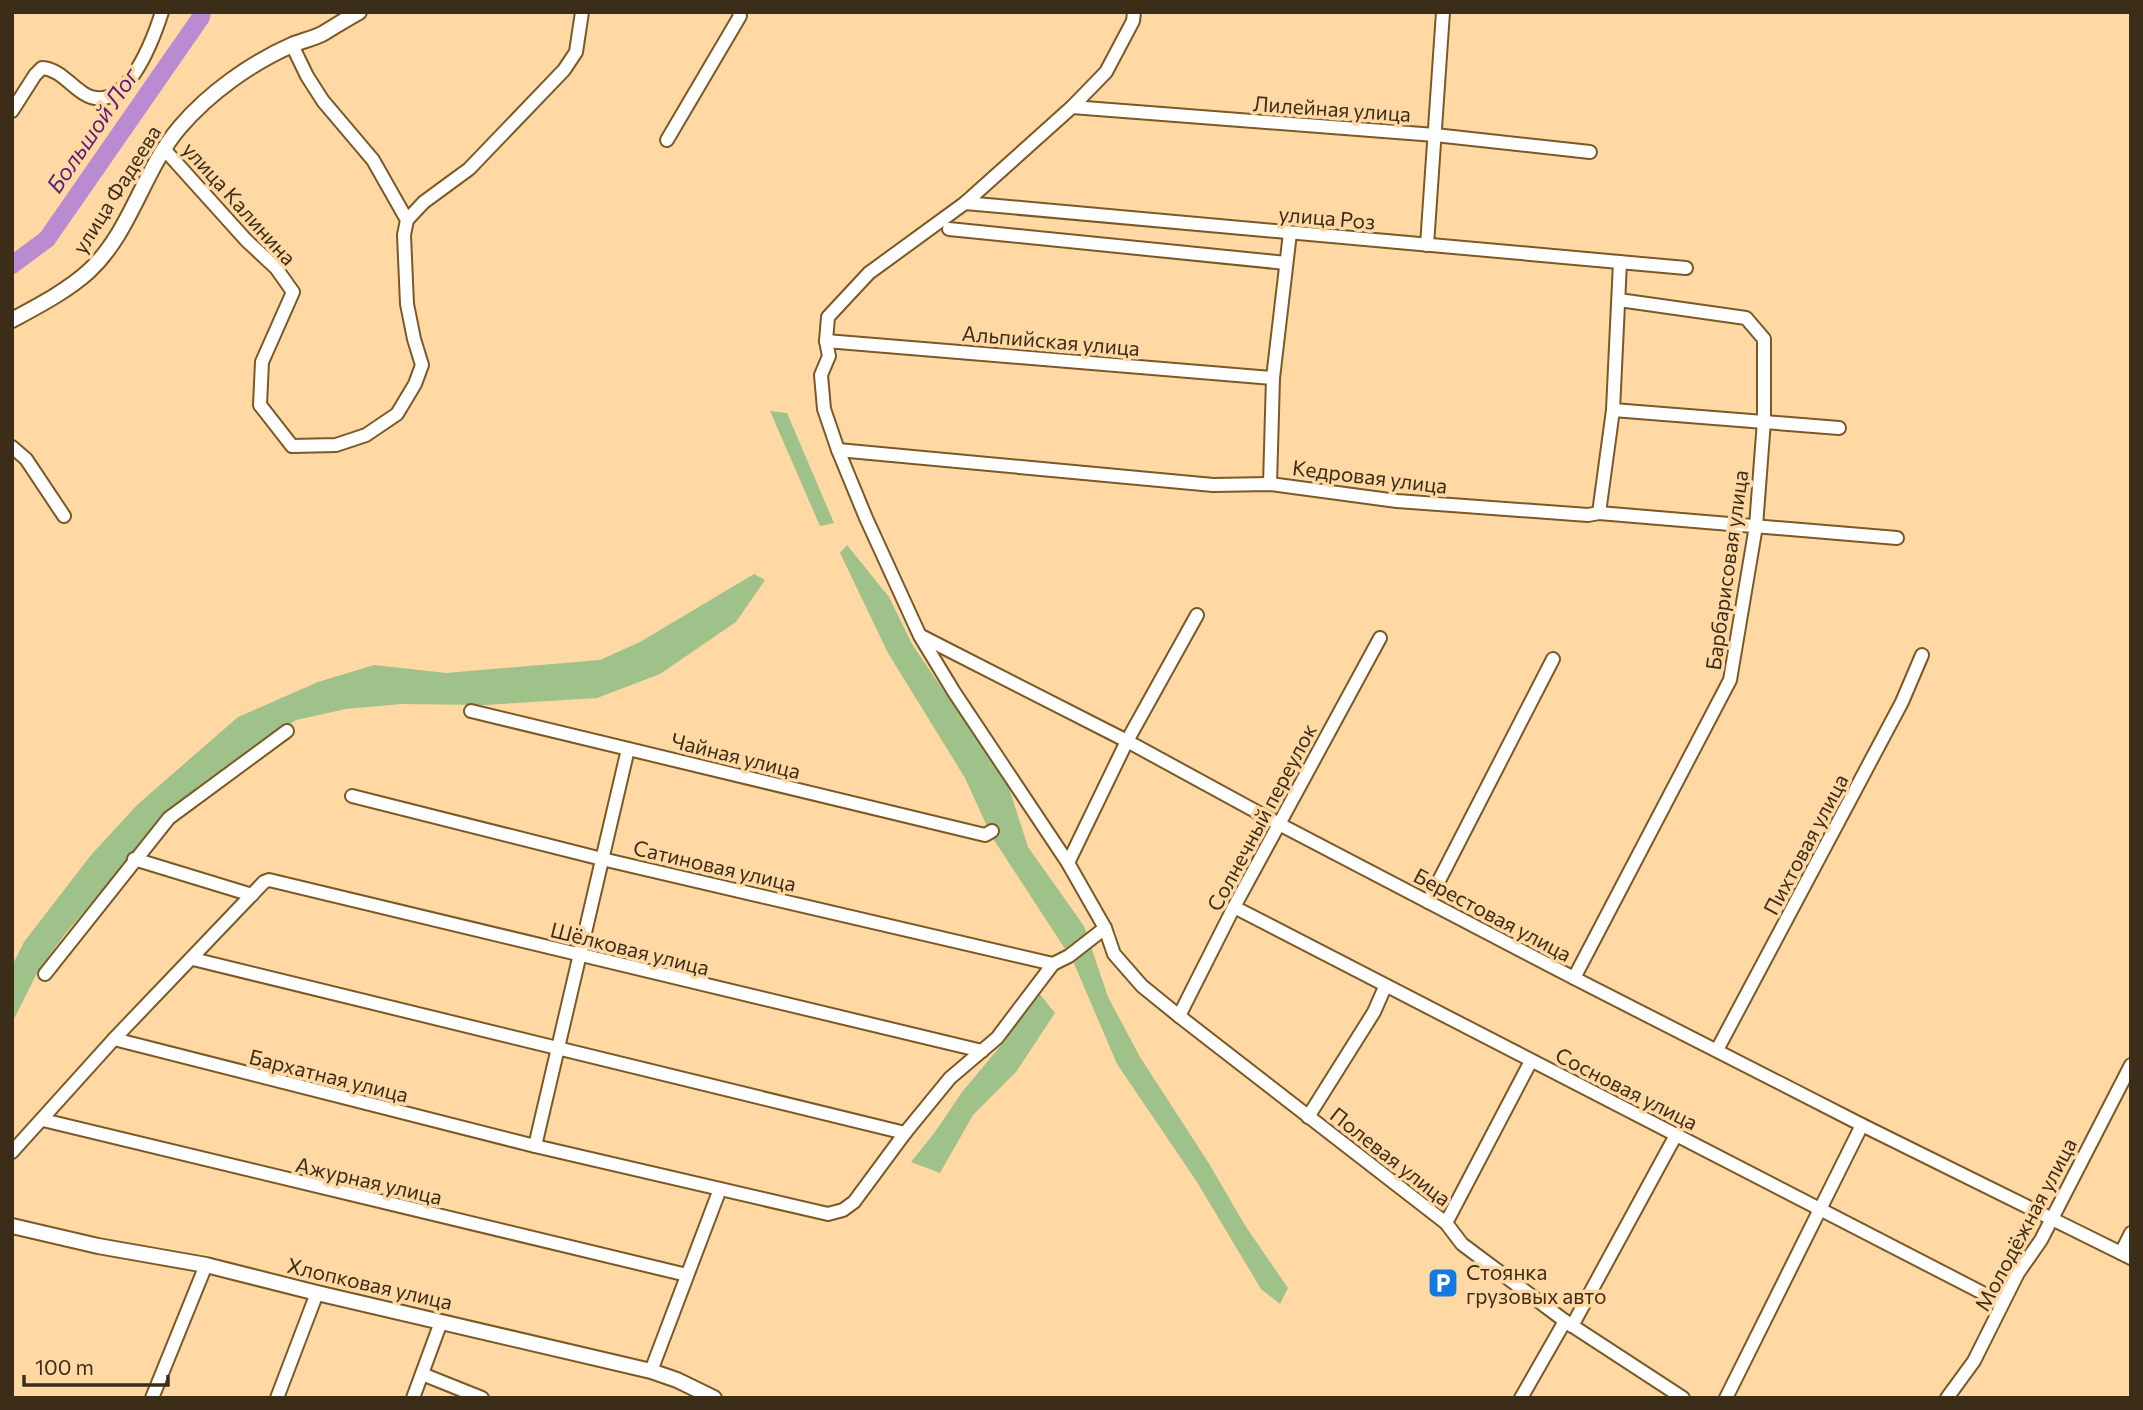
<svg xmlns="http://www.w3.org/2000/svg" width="2143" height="1410" font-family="Commissioner,sans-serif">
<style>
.green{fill:#9ec289}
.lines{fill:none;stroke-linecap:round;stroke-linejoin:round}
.river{stroke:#bb8bd2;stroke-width:18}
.minor-casing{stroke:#7a5927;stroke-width:16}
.tertiary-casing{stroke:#7a5927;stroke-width:18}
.minor{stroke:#fff;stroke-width:12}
.tertiary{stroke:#fff;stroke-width:14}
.labels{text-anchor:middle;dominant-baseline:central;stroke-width:7;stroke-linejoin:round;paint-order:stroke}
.street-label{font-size:21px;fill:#3c2d18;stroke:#ffd8a4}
.poi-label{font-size:21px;fill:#3c2d18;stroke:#ffd8a4;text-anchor:start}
.water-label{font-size:23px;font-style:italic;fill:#5b2074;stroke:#ffd8a4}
</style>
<rect width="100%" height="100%" fill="#ffd8a4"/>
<!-- green -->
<g class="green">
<polygon points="770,411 787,413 834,523 820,526"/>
<polygon points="847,545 889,597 912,644 1009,788 1028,847 1084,926 1108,997 1140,1057 1208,1162 1246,1227 1288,1288 1280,1304 1261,1289 1197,1182 1117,1064 1073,961 992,837 965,778 888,653 840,553"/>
<polygon points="754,574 765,580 736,622 660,674 597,698 484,705 401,704 346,709 296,720 237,761 146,839 65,934 38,971 12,1023 12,966 24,942 91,855 137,805 238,717 318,682 374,665 446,673 600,660 640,642"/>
<polygon points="1039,993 1055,1013 1016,1072 973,1115 940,1173 911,1162 935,1132 962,1092 1003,1043"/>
</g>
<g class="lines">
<!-- river -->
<polyline class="river" points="12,265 47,239 201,17 202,12"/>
<!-- minor casing -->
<g class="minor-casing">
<g id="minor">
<polyline points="1134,12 1133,21 1106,72 1072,107 965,203 869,273 828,317 826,341 829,356 821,375 824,409 838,450 866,518 920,636 954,692 1068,863 1105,928 1114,954 1142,986 1179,1016 1446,1223 1462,1244 1565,1321 1683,1398"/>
<polyline points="1072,107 1435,135 1590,152"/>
<path d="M 12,111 L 35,75 L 42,68 C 59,69 69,84 83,93 C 124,120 153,40 162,12"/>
<polyline points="667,140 740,16 739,12"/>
<polyline points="164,149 246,240 276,268 293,292 262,362 260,405 292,446 336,445 366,435 397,414 415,384 422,365 414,339 407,304 404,235 407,220 373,160 323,101 307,76 292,45"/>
<polyline points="965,203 1686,268"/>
<polyline points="407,220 424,202 469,169 564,70 576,52 582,12"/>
<polyline points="949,229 1286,263"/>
<polyline points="1427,245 1443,12"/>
<polyline points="826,341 1273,378"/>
<polyline points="1613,410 1839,428"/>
<polyline points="12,447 26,459 64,516"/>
<polyline points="838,450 1213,485 1270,484 1397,501 1588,515 1599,513 1897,538"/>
<polyline points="1270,484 1273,378 1290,233"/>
<polyline points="1599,513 1613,410 1620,262"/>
<polyline points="921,636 1127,741 1279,824 1574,978 1864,1126 2131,1258"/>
<polyline points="471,711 985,835 992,831"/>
<polyline points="352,796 602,859 1053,964 1069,956 1105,928"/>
<polyline points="134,859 252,895"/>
<polyline points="1068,863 1127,741 1197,615"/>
<polyline points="1428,902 1553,659"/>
<polyline points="1234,907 2002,1303"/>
<polyline points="193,959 905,1133"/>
<polyline points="45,974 169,818 287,731"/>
<polyline points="1574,978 1730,680 1756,526 1764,421 1764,339 1746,318 1619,300"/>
<polyline points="1179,1016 1234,907 1380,638"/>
<polyline points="114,1039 535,1146 828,1214 843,1210 854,1202 905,1133 950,1078 997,1038 1053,964"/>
<polyline points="1717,1050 1902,702 1922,655"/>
<polyline points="1308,1117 1374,1012 1385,987"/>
<polyline points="43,1120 687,1275"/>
<polyline points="535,1146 628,749"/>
<polyline points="12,1152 114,1039 264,882 269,880 982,1051"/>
<polyline points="1446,1223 1531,1061"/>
<polyline points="2121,1253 2131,1233"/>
<polyline points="1572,1326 1676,1135"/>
<polyline points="651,1371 720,1189"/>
<polyline points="422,1374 482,1398"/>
<polyline points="152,1398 206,1265"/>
<polyline points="277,1398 317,1293"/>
<polyline points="413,1398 441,1322"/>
<polyline points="1521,1398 1565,1321"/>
<polyline points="1726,1398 1862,1125"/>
<polyline points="1947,1398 1974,1361 2018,1273 2041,1240 2131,1065"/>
</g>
</g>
<!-- tertiary casing -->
<g class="tertiary-casing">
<g id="tertiary">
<path d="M 12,320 C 38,306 67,291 89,271 C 131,232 143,170 180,127 C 209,93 251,63 292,45 C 301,41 312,39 322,34 C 334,27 346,19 359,12"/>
<polyline points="12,1226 98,1246 206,1265 317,1293 651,1371 677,1380 714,1398"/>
</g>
</g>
<!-- minor -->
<use href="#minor" class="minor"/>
<!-- tertiary -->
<use href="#tertiary" class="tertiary"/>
</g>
<!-- icons -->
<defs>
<g id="parking-square" transform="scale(1.575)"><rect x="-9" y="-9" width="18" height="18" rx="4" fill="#137ae2" stroke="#ffd8a4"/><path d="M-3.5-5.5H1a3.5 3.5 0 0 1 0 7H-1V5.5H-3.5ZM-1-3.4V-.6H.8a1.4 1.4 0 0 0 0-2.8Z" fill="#fff"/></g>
</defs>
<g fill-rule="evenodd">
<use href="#parking-square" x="1443" y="1283"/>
</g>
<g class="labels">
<!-- street labels -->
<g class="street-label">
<text transform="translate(1332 108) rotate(4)">Лилейная улица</text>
<text transform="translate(116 189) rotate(-58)">улица Фадеева</text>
<text transform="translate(240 203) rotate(48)">улица Калинина</text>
<text transform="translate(1327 217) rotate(5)">улица Роз</text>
<text transform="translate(1051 340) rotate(5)">Альпийская улица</text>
<text transform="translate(1370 476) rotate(7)">Кедровая улица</text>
<text transform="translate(1726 570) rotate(-82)">Барбарисовая улица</text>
<text transform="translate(736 755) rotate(14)">Чайная улица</text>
<text transform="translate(1261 817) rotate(-62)">Солнечный переулок</text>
<text transform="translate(1805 844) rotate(-62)">Пихтовая улица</text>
<text transform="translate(715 865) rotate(13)">Сатиновая улица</text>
<text transform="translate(1493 914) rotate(28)">Берестовая улица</text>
<text transform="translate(630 948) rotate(14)">Шёлковая улица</text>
<text transform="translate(329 1075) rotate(14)">Бархатная улица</text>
<text transform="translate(1627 1088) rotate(27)">Сосновая улица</text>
<text transform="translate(1391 1156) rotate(38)">Полевая улица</text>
<text transform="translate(369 1180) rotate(13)">Ажурная улица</text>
<text transform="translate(2025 1224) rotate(-62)">Молодёжная улица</text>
<text transform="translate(370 1283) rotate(13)">Хлопковая улица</text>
</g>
<!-- poi labels -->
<g class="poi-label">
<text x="1466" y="1271">Стоянка<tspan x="1466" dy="24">грузовых авто</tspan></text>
</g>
<!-- water labels -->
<g class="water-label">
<text transform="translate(92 130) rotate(-56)">Большой Лог</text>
</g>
</g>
<!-- border -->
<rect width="2143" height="1410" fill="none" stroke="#3c2d18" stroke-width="28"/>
<!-- scale -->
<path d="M24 1375v10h144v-10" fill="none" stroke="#3c2d18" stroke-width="3.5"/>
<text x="35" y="1375" font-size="21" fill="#3c2d18" stroke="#ffd8a4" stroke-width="5" paint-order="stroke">100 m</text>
</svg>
